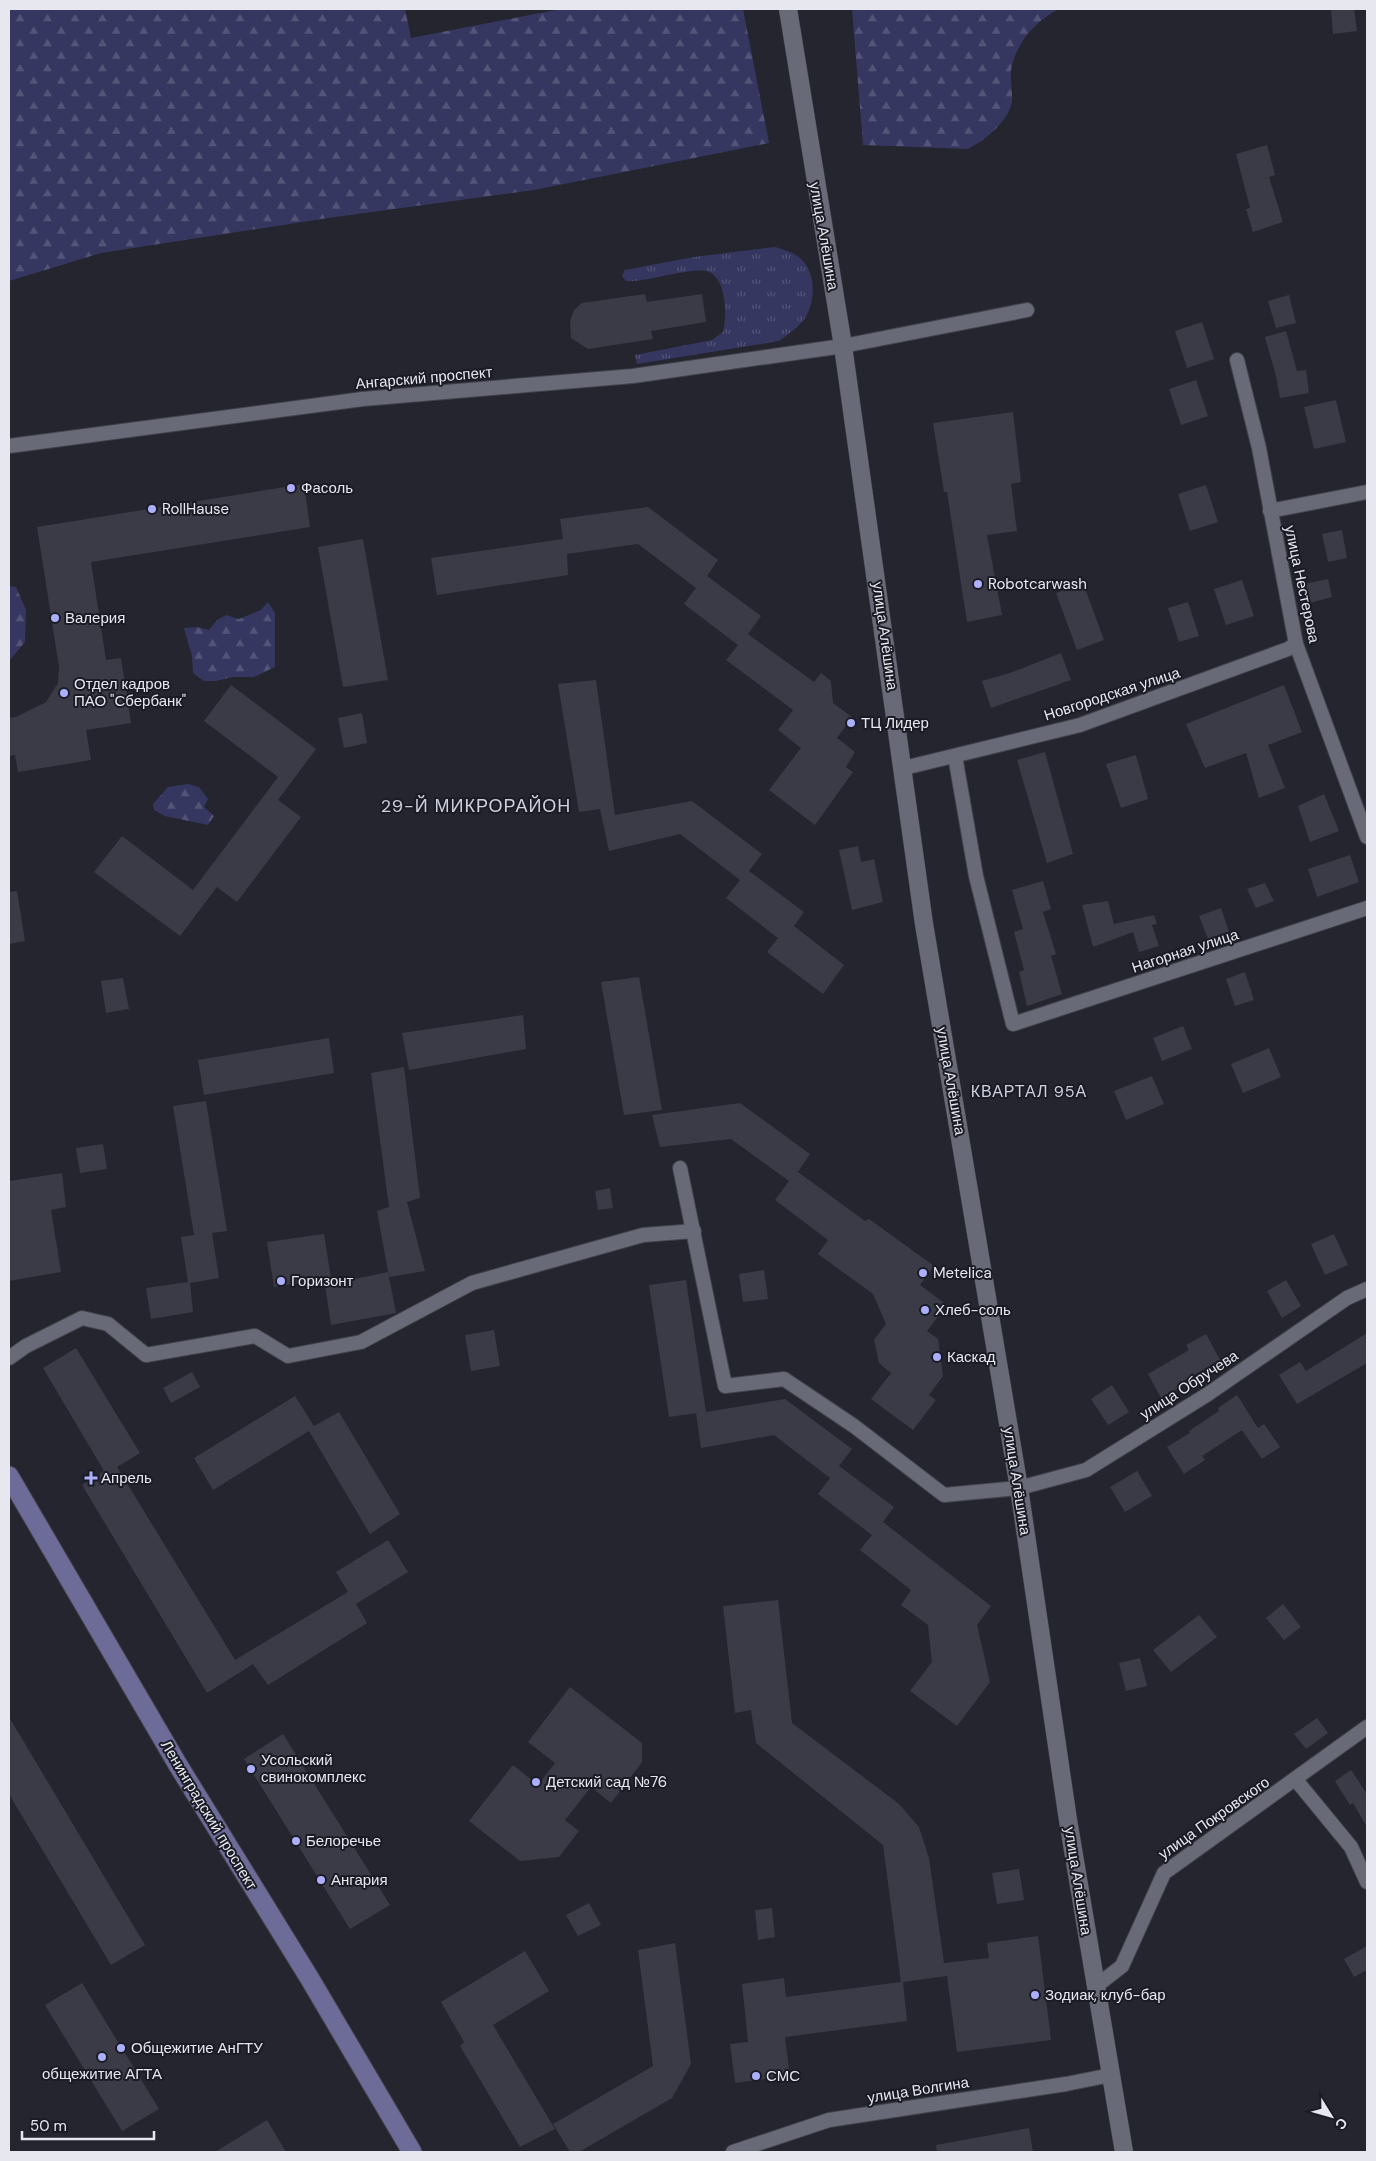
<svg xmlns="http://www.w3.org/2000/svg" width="1376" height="2161" font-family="'DM Sans',sans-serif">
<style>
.grass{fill:url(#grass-tufts)}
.forest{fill:url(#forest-firs)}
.building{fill:#3a3b46}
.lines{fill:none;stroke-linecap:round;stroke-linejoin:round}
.minor-casing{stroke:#41424b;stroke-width:16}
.tertiary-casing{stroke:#41424b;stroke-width:19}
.secondary-casing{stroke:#41424b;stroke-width:21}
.minor{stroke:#696a77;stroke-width:14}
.tertiary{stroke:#696a77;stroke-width:18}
.secondary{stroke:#6d6c99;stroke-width:19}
.poi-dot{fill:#acaffb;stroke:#1a1b25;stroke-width:2}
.labels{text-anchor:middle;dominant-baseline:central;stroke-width:4;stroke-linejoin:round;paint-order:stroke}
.street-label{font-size:15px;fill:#e7e8ef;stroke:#1a1b25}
.poi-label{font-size:15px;fill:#e7e8ef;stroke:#1a1b25;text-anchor:start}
.neighbourhood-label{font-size:16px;letter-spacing:1px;fill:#ced0de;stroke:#1a1b25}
.quarter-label{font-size:18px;letter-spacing:1px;fill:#ced0de;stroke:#1a1b25}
</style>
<defs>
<pattern id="grass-tufts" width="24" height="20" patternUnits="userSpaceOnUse" patternTransform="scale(1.25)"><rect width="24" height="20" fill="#363760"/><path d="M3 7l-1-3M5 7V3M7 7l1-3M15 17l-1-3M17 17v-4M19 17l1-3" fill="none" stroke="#535477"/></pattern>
<pattern id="forest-firs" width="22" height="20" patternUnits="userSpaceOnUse" patternTransform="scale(1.25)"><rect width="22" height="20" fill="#363760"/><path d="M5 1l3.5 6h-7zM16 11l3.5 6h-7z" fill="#535477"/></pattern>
</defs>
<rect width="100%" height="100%" fill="#24252f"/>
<!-- grass -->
<path class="grass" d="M 775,247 C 785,250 796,253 803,261 C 817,276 815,306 803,321 C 796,329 787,335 779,341 L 637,364 L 635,355 L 712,340 L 723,332 C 726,318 726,303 722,289 C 721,284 716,276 711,273 C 698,264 647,283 626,281 L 622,276 L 625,270 L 694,257 Z"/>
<!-- forest -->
<g class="forest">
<polygon points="9,9 405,9 411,38 561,9 743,9 769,143 534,190 328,218 101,253 9,281"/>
<path d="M 852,9 L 1059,9 C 1035,21 1015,44 1011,71 C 1010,82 1014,96 1011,106 C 1004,125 985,140 968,149 L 863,145 Z"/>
<polygon points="9,586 16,587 26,610 25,642 9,661"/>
<polygon points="268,602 275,613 275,667 254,677 232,677 216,681 204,681 193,673 192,656 184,628 197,627 209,630 217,620 226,615 239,619 261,610"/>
<polygon points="188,784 199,787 208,799 204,807 214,816 208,825 165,816 154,810 153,804 168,787"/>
</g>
<!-- building -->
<g class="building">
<polygon points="1331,9 1354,9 1357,31 1333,34"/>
<polygon points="1267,145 1275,175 1269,177 1283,222 1253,232 1246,209 1250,208 1236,154"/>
<polygon points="645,294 647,302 702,294 706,322 651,331 653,339 588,349 571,338 570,321 574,310 582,303"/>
<polygon points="1289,295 1296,323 1276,328 1268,301"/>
<polygon points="1202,322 1214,359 1187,368 1175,331"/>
<polygon points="1286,331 1297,371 1306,370 1309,393 1280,398 1276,376 1265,337"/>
<polygon points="1196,380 1208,416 1181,425 1169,389"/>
<polygon points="1336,400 1346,442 1314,449 1304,407"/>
<polygon points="1013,412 1021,482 1011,484 1017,531 987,535 1002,615 967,622 947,492 944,492 933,423"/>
<polygon points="304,484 310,527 91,562 106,660 121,658 131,723 86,730 91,760 18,772 15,755 9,756 9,718 16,717 46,702 58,683 59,667 37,527"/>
<polygon points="1206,485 1218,522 1190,531 1178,494"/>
<polygon points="648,507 718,560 707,576 761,616 748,634 814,682 821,673 831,681 833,703 852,717 837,738 855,752 846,767 853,772 815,825 769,790 801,748 778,730 793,710 726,660 738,645 684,604 696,588 638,544 567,554 568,575 437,595 431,558 563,539 560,519"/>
<polygon points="1342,530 1347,558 1328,562 1322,534"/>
<polygon points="363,539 388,680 343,687 318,547"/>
<polygon points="1328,579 1332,597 1310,603 1305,584"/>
<polygon points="1242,580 1254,616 1226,625 1214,589"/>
<polygon points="1083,583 1104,640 1077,650 1056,593"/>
<polygon points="1188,602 1199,636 1179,642 1168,608"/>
<polygon points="1061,653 1071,680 991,708 982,681 1010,673"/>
<polygon points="596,680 615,815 692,801 762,854 749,871 804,912 794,926 844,965 823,994 767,952 778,938 726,898 740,880 680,834 609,851 600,809 579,812 558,684"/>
<polygon points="231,685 316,749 278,800 301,817 237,902 217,887 180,936 94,872 122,836 193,890 278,777 204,721"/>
<polygon points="1284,685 1302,732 1268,745 1285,788 1259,798 1246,753 1205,768 1186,724"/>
<polygon points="362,713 367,743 344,748 338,718"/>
<polygon points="1045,752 1073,854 1047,863 1017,760"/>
<polygon points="1136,755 1148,799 1121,808 1106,764"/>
<polygon points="1324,794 1339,831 1310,842 1298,806"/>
<polygon points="858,846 861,862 874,859 883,902 852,910 839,850"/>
<polygon points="1350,855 1359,882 1317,897 1308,869"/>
<polygon points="1043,881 1051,909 1043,912 1056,954 1051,956 1062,994 1027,1006 1019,972 1024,970 1014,932 1023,929 1012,890"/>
<polygon points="1265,883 1274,901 1256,908 1247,889"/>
<polygon points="17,891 25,941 9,944 9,892"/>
<polygon points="1108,901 1114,924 1154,915 1157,924 1152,925 1159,946 1139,952 1133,932 1093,947 1082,905"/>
<polygon points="1221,908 1229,932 1208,939 1199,916"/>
<polygon points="1245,972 1254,1000 1235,1006 1226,979"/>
<polygon points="639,977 662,1110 624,1115 601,982"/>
<polygon points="123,978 129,1009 106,1013 101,981"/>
<polygon points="523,1015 526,1049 409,1070 402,1033"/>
<polygon points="1183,1026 1192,1049 1162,1061 1153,1038"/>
<polygon points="329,1038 334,1073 204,1095 198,1060"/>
<polygon points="1269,1048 1281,1077 1243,1093 1231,1064"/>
<polygon points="404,1067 420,1198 407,1202 425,1271 389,1277 377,1211 389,1207 371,1073"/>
<polygon points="1152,1076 1164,1104 1126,1120 1114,1091"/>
<polygon points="206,1101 227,1231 212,1233 219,1278 190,1283 193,1312 151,1319 146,1288 188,1282 181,1237 194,1235 173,1106"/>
<polygon points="740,1103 810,1154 798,1172 865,1221 869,1219 934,1266 920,1285 947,1305 927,1331 938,1339 943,1376 929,1395 936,1400 913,1430 871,1399 891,1373 879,1363 874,1340 886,1324 873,1294 818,1254 828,1240 775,1200 789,1181 731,1139 660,1147 652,1115"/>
<polygon points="103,1144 107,1169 80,1173 76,1148"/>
<polygon points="62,1173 66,1207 51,1210 61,1272 9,1281 9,1181"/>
<polygon points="610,1188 613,1208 598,1210 595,1191"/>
<polygon points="324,1234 331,1278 274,1287 267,1242"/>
<polygon points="1334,1234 1348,1265 1325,1275 1311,1244"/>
<polygon points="764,1270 768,1299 743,1302 739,1274"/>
<polygon points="388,1272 396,1313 331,1325 325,1285"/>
<polygon points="686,1280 706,1412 785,1399 852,1449 839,1466 894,1507 883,1522 991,1606 977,1625 990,1682 957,1726 910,1691 932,1662 928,1625 901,1605 911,1590 860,1550 872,1535 818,1494 830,1478 774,1435 701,1448 696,1413 704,1412 669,1417 649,1285"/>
<polygon points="1286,1280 1301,1306 1282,1318 1267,1291"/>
<polygon points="494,1330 500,1366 471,1371 465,1335"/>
<polygon points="1367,1333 1367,1363 1297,1404 1279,1375 1300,1362 1306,1371"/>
<polygon points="1206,1334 1220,1360 1180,1383 1182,1386 1161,1398 1148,1374 1189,1350 1186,1345"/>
<polygon points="76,1348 140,1453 117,1467 235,1660 348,1592 336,1572 388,1540 408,1572 356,1604 367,1623 268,1685 253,1664 207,1693 82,1485 104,1471 43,1368"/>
<polygon points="192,1372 200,1387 171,1403 163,1388"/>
<polygon points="1112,1385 1129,1412 1108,1425 1091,1399"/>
<polygon points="1237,1395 1258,1428 1264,1424 1280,1447 1262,1459 1242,1430 1202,1456 1205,1460 1184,1474 1167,1447 1190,1433 1189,1431 1219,1411 1218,1408"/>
<polygon points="295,1396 314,1426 339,1412 400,1514 370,1534 309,1431 213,1490 194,1458"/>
<polygon points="1137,1471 1152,1496 1125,1512 1110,1487"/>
<polygon points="778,1600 792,1723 899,1804 919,1827 929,1858 944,1963 989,1958 987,1943 1038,1936 1051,2040 957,2052 947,1976 903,1982 907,2021 785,2037 790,2076 735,2083 730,2044 748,2042 742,1984 784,1978 786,1997 901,1982 883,1845 756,1743 751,1710 735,1713 723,1606"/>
<polygon points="1283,1604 1301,1627 1284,1640 1266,1618"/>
<polygon points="1199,1615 1217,1637 1171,1672 1153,1650"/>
<polygon points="1140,1658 1147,1686 1126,1691 1119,1663"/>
<polygon points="570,1687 642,1743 642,1762 611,1803 591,1787 565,1820 579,1831 559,1857 520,1861 469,1821 513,1765 538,1785 555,1763 528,1742"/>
<polygon points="9,1717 145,1945 111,1965 9,1794"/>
<polygon points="1317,1718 1328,1733 1306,1749 1294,1734"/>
<polygon points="283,1734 390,1905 350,1929 244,1759"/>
<polygon points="1351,1770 1367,1794 1367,1827 1353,1803 1350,1805 1335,1781"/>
<polygon points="1019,1869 1024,1900 997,1904 992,1873"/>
<polygon points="589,1903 601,1925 578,1936 566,1915"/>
<polygon points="772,1908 775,1937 758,1940 755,1910"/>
<polygon points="675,1943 691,2064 672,2098 579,2152 570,2152 553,2124 653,2066 638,1950"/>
<polygon points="1367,1946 1367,1970 1354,1977 1344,1959"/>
<polygon points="525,1951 549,1991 493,2025 555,2129 520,2147 460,2046 464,2042 441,2002"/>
<polygon points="82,1983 159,2109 122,2131 45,2005"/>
<polygon points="267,2120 286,2152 215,2152"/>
<polygon points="1029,2128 1033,2152 937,2152 936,2145"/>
</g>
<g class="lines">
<!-- minor casing -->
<g class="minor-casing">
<g id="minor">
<polyline points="1237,360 1259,448 1296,644 1367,837"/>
<polyline points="9,446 363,399 633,376 843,346 1027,310"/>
<polyline points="1270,511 1367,492"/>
<polyline points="955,756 976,876 1013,1024 1367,908"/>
<polyline points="904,768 1080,725 1288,649 1296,644"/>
<polyline points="680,1168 725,1386 784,1379 854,1426 944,1495 1019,1488 1086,1470 1208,1394 1347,1298 1367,1289"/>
<polyline points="9,1358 26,1346 82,1318 108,1324 146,1355 255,1336 288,1356 361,1342 472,1283 643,1235 694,1231"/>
<polyline points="1296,1780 1351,1847 1367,1882"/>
<polyline points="1095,1987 1122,1966 1164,1873 1367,1727"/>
<polyline points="733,2152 829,2120 1066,2084 1111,2075"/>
</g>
</g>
<!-- tertiary casing -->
<g class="tertiary-casing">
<polyline id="tertiary" points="788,9 843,346 924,924 1019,1488 1068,1820 1124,2152"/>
</g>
<!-- secondary casing -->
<g class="secondary-casing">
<polyline id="secondary" points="9,1476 178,1765 310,1979 412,2152"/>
</g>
<!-- minor -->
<use href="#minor" class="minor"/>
<!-- tertiary -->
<use href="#tertiary" class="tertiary"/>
<!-- secondary -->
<use href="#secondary" class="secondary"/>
</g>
<!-- markers -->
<g class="poi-dot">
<circle cx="291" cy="488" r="5"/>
<circle cx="152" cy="509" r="5"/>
<circle cx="978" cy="584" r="5"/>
<circle cx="55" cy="618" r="5"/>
<circle cx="64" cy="693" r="5"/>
<circle cx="851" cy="723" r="5"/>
<circle cx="923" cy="1273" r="5"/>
<circle cx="281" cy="1281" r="5"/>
<circle cx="925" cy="1310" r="5"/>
<circle cx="937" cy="1357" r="5"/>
<path d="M88.5 1470.5h5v5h5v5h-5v5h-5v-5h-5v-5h5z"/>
<circle cx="251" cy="1769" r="5"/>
<circle cx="536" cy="1782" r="5"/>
<circle cx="296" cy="1841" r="5"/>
<circle cx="321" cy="1880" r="5"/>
<circle cx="1035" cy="1995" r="5"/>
<circle cx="121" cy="2048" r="5"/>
<circle cx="102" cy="2057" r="5"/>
<circle cx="756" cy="2076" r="5"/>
</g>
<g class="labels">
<!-- street labels -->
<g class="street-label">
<text transform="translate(824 236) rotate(80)">улица Алёшина</text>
<text transform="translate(424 378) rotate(-5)">Ангарский проспект</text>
<text transform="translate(1302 584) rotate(78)">улица Нестерова</text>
<text transform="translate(885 636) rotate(82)">улица Алёшина</text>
<text transform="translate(1112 694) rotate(-18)">Новгородская улица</text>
<text transform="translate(1185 951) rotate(-18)">Нагорная улица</text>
<text transform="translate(951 1081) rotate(80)">улица Алёшина</text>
<text transform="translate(1189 1385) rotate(-33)">улица Обручева</text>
<text transform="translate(1017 1481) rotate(81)">улица Алёшина</text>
<text transform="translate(209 1815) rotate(59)">Ленинградский проспект</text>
<text transform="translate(1214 1818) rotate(-35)">улица Покровского</text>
<text transform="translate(1078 1881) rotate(81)">улица Алёшина</text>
<text transform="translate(918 2090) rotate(-9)">улица Волгина</text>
</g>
<!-- poi labels -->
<g class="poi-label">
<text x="301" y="488">Фасоль</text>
<text x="162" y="509">RollHause</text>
<text x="988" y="584">Robotcarwash</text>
<text x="65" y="618">Валерия</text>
<text x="74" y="684">Отдел кадров<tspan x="74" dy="17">ПАО "Сбербанк"</tspan></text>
<text x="861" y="723">ТЦ Лидер</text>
<text x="933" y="1273">Metelica</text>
<text x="291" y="1281">Горизонт</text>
<text x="935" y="1310">Хлеб-соль</text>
<text x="947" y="1357">Каскад</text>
<text x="101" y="1478">Апрель</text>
<text x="261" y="1760">Усольский<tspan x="261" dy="17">свинокомплекс</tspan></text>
<text x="546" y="1782">Детский сад №76</text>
<text x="306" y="1841">Белоречье</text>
<text x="331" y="1880">Ангария</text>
<text x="1045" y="1995">Зодиак, клуб-бар</text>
<text x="131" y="2048">Общежитие АнГТУ</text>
<text x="102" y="2074" text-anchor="middle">общежитие АГТА</text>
<text x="766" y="2076">СМС</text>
</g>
<!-- neighbourhood labels -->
<g class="neighbourhood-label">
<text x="1029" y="1091">КВАРТАЛ 95А</text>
</g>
<!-- quarter labels -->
<g class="quarter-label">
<text x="476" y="806">29-Й МИКРОРАЙОН</text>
</g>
</g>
<!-- border -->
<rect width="1376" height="2161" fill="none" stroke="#e7e8ef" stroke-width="20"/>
<!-- north arrow -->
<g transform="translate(1331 2116) rotate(127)" stroke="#1a1b25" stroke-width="4" paint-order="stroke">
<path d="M0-4L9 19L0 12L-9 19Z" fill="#e7e8ef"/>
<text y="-8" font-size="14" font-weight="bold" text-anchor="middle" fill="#e7e8ef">С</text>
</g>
<!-- scale -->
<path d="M22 2131v8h132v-8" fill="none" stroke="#e7e8ef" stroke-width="2.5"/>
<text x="30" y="2131" font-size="15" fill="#e7e8ef" stroke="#1a1b25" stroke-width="4" paint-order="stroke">50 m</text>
</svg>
